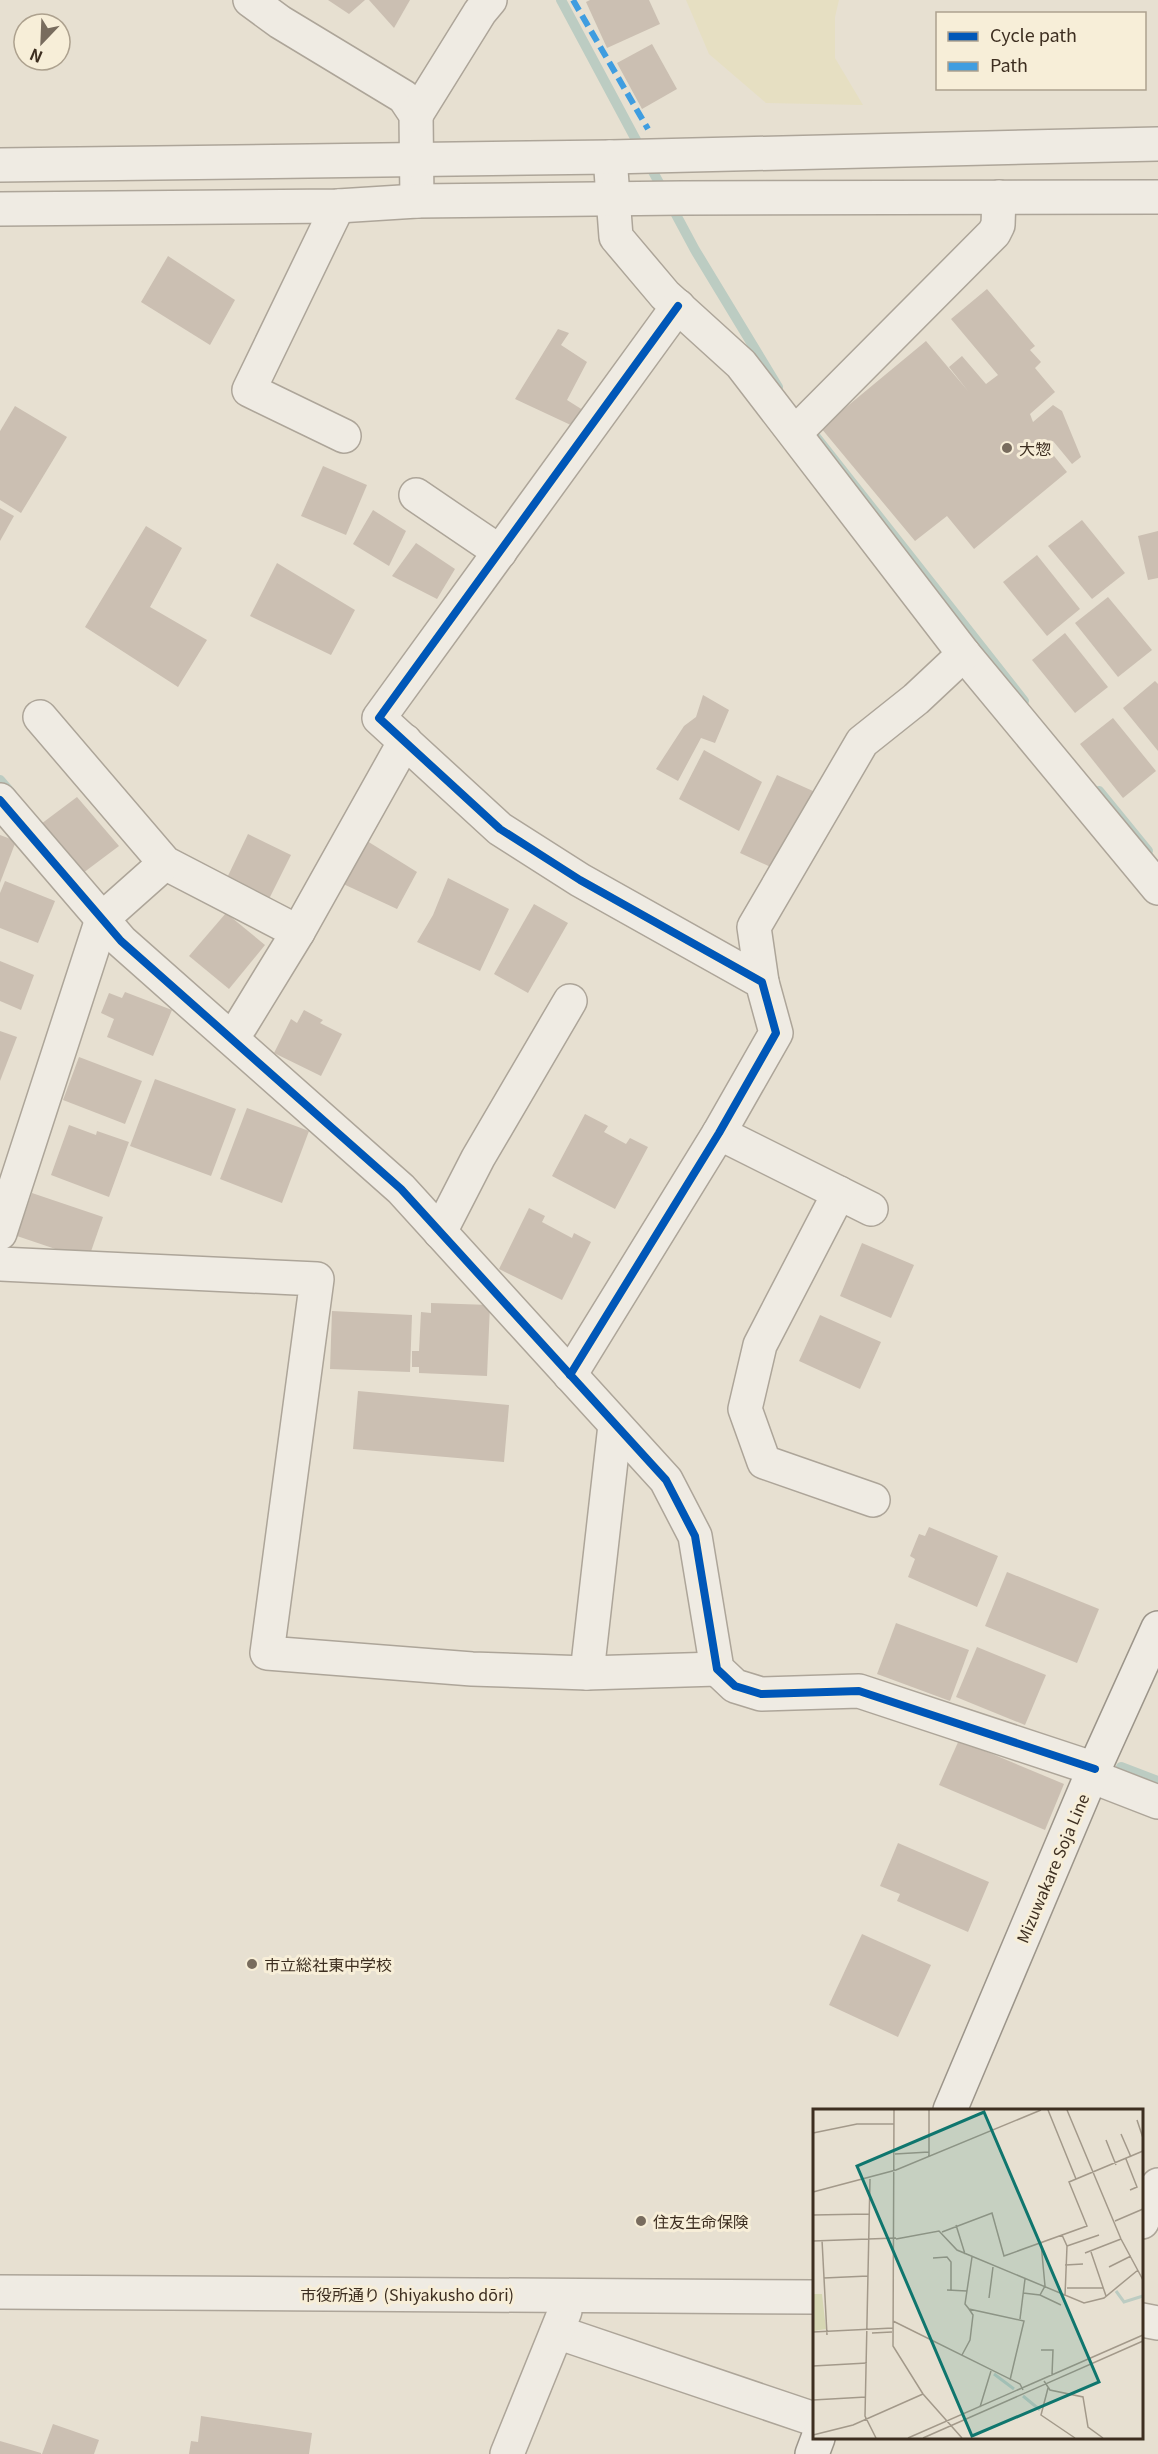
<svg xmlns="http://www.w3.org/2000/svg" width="1158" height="2454" font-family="Georgia,'Noto Sans JP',serif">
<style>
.farmland{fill:#e6dfc2}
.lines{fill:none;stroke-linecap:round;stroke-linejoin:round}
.stream{stroke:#bcccc2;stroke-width:10}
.building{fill:#cbbfb2}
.minor-casing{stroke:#ada599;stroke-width:36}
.tertiary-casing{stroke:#ada599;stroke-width:36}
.secondary-casing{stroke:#9c958a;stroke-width:36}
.minor{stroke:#efebe3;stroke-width:33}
.tertiary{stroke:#efebe3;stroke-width:33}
.secondary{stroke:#efebe3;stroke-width:33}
.quiet{stroke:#3f9de0;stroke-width:6;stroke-dasharray:12 6;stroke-linecap:butt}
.cycleway-casing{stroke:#f7eed8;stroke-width:11}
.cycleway{stroke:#0057b8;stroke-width:8}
.poi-dot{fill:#786c5e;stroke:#f7eed8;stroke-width:2}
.labels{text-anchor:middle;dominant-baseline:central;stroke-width:6;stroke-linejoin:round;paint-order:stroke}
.poi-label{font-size:16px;fill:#3d2e20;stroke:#f7eed8;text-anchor:start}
.street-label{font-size:16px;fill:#3d2e20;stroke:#f7eed8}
.inset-river{fill:none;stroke:#bcccc2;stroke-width:3}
.inset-road{fill:none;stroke:#a3998a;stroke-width:1.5}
.view{fill:#0f766e;fill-opacity:0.15;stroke:#0f766e;stroke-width:3}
.inset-edge{fill:none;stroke:#3d2e20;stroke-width:3}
</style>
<rect width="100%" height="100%" fill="#e7e0d1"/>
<!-- farmland -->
<polygon class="farmland" points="686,0 839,0 835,17 835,58 863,105 766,103 709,54"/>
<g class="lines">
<!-- stream -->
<g class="stream">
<polyline points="561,0 695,250 778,387"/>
<polyline points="809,428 1024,701"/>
<polyline points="0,780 12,794"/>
<polyline points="1099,791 1148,851"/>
<polyline points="1121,1767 1158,1781"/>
</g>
</g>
<!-- building -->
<g class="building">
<polygon points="328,0 365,0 349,14"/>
<polygon points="369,0 410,0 394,28"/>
<polygon points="590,0 649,0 660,24 607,48 586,2"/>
<polygon points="652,44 677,89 642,109 617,63"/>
<polygon points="168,256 235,300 210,345 141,302"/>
<polygon points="987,289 1035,346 1030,350 1041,362 1035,368 1055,392 1030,414 1033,422 1053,405 1062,411 1081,457 1072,464 1053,441 1046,446 1067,472 974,549 947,516 915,541 821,428 926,341 968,391 949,367 962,356 986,384 998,375 951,319"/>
<polygon points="558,329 569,333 561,345 587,362 567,400 586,412 575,427 515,399"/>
<polygon points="15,406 67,437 21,513 0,500 0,431"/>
<polygon points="323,466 367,485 346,535 301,516"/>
<polygon points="0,508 14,516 0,541"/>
<polygon points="373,510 406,531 389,566 353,544"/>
<polygon points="1082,520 1125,573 1092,599 1048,546"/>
<polygon points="146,526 182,548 150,607 207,640 178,687 85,627"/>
<polygon points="1158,531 1158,578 1148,580 1138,536"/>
<polygon points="416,543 455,569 437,599 392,576"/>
<polygon points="1037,555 1080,609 1047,636 1003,582"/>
<polygon points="277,563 355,610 331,655 250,616"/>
<polygon points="1108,597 1152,650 1118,677 1075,623"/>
<polygon points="1065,633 1108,687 1075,713 1032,660"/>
<polygon points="1155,681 1158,684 1158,751 1123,708"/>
<polygon points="703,695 729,710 715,743 701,738 678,781 656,769 684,726 696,717"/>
<polygon points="1113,718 1156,771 1123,798 1080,744"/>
<polygon points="704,750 762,782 739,831 679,799"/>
<polygon points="777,775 813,791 777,870 740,853"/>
<polygon points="77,797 119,846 83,873 41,824"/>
<polygon points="248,834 291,855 268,901 226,880"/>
<polygon points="0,835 16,841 0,883"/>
<polygon points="359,836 417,872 397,909 339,882"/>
<polygon points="448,878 509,909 480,971 417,942 433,915"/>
<polygon points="5,881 55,901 38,943 0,928 0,893"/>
<polygon points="534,904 568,923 528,993 494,974"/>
<polygon points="226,913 265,945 229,989 189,956"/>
<polygon points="0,961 34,975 21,1010 0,1001"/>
<polygon points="125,992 172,1010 153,1056 107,1037 114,1019 101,1013 109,993 122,998"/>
<polygon points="304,1010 323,1020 320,1023 342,1034 321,1076 274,1053 291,1019 297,1023"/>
<polygon points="0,1031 17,1037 0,1081"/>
<polygon points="79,1057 142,1081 125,1124 63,1100"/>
<polygon points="155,1079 236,1109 211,1176 130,1146"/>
<polygon points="247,1108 309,1131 282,1203 220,1179"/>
<polygon points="585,1114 608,1126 604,1132 626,1144 630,1138 648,1147 615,1209 552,1176"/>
<polygon points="69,1125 96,1135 97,1131 129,1142 109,1197 51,1175"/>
<polygon points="32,1193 103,1217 88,1260 17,1236"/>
<polygon points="529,1208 545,1216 542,1222 572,1238 574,1233 591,1242 562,1300 499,1269"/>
<polygon points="862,1243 914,1265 891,1318 840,1296"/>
<polygon points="431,1303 490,1305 487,1376 419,1373 419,1367 412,1367 412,1351 419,1351 421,1312 431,1313"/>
<polygon points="332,1311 412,1315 410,1372 330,1369"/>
<polygon points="820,1315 881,1342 860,1389 799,1361"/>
<polygon points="358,1391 509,1405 504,1462 353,1449"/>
<polygon points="929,1527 998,1556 977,1607 908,1577 915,1559 910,1556 919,1534 925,1536"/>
<polygon points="1007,1572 1099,1609 1077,1663 985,1626"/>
<polygon points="896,1623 969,1650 950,1701 877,1674"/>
<polygon points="977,1647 1046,1675 1025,1725 956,1697"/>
<polygon points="959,1740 1064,1784 1045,1830 939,1785"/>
<polygon points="898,1843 989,1882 968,1932 897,1901 900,1894 880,1886"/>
<polygon points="862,1934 931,1965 898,2037 829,2005"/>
<polygon points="201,2416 312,2433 309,2454 189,2454 191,2441 198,2442"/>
<polygon points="53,2424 99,2440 94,2454 42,2454"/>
<polygon points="0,2441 41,2453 41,2454 0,2454"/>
</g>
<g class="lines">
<!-- minor casing -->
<g class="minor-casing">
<g id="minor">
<polyline points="250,0 280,22 404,97 416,115 417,201"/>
<polyline points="416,115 480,12 490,0"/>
<polyline points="610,157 616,237 665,295 741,364 964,654 1158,888"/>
<polyline points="338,206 249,390 344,436"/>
<polyline points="795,433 994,233 998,225 999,197"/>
<polyline points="416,495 500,552"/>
<polyline points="40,717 165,863 298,932"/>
<polyline points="0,800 121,941 401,1189 666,1480 695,1536 717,1669 735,1686 761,1694 859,1691 1095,1769"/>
<polyline points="762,982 754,927 862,742 916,699 964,654"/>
<polyline points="230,1037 241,1025 298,932 405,741"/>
<polyline points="719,1133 871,1209"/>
<polyline points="839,1193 760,1345 745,1409 764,1462 873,1500"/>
<polyline points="440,1232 478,1158 570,1001"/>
<polyline points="0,1233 102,919 165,863"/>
<polyline points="0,1264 317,1279 267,1653 472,1669 587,1673 717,1669"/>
<polyline points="570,1375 719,1133 776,1033 762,982 580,880 500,829 379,718 678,306"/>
<polyline points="587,1673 615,1425"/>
<polyline points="1091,1776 1158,1802"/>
<polyline points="1142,2222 1158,2185"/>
<polyline points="557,2332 814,2419"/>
<polyline points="507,2454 565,2311"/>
</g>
</g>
<!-- tertiary casing -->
<g class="tertiary-casing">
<g id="tertiary">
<polyline points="0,165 610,157 1158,144"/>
<polyline points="0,209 338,206 417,201 682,198 1158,197"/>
<polyline points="0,2292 814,2297"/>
<polyline points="1142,2320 1158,2323"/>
</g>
</g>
<!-- secondary casing -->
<g class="secondary-casing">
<g id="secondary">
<polyline points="950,2110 1091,1776 1158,1628"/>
<polyline points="812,2454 818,2438"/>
</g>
</g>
<!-- minor -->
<use href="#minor" class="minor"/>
<!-- tertiary -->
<use href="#tertiary" class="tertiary"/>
<!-- secondary -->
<use href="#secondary" class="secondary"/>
<!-- quiet -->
<polyline class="quiet" points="573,0 648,129"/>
<!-- cycleway casing -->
<g class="cycleway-casing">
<g id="cycleway">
<polyline points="0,800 121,941 401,1189 666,1480 695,1536 717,1669 735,1686 761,1694 859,1691 1095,1769"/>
<polyline points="570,1375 719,1133 776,1033 762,982 580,880 500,829 379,718 678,306"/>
</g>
</g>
<!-- cycleway -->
<use href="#cycleway" class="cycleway"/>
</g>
<!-- markers -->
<g class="poi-dot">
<circle cx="1007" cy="448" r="6"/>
<circle cx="252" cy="1964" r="6"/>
<circle cx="641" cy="2221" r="6"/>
</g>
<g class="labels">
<!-- poi labels -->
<g class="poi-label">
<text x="1019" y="448">大惣</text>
<text x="264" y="1964">市立総社東中学校</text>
<text x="653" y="2221">住友生命保険</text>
</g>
<!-- street labels -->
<g class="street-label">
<text transform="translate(1052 1868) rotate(-67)">Mizuwakare Soja Line</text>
<text x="407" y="2294">市役所通り (Shiyakusho dōri)</text>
</g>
</g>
<!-- overview -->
<g transform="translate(813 2109)">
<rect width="330" height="330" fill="#e7e0d1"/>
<path d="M 0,185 L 9,185 L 13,220 L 0,222 Z" fill="#d6d7b3"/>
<path class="inset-river" d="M 303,182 L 311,193 L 330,187M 181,265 L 201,280M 210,287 L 227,301"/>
<path class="inset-road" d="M 81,1 L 80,237 L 110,285 L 149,329M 116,1 L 116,47M 235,1 L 263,70M 254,1 L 308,130 L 330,171M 324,11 L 330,29M 0,24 L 44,15 L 81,15M 308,25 L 318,48M 293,31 L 303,56M 82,45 L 116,43M 313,50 L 324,78 L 317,81M 57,70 L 52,307 L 63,329M 0,83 L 83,61 L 228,1M 0,106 L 56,105M 302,112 L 330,100M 143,116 L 152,145M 129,123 L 179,104 L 191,147 L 274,117 L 256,73 L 330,42M 249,126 L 254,137 L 252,187M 83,130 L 126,122 L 144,141 L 271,194 L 291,189 L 325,161M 9,131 L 14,226M 0,132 L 83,129M 254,137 L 286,126M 278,143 L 293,187M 272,144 L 308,130M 159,148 L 152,195 L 156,200 L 211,212 L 197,271M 120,149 L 134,148 L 138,153 L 138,181M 252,156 L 270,155M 296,158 L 318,147M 11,169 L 55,167M 254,179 L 290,179M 134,181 L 154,182M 210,184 L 227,186 L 248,196M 227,186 L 232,177 L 228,134M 176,189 L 180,158M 207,210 L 212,170M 80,212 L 207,275 L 210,281M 0,223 L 80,219M 59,224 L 79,223M 228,241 L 240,241 L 239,266M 149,246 L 157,231 L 160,206 L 156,200M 0,257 L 54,254M 231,272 L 237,281 L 270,288 L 275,318 L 290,329M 235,279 L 228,306 L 262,329M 0,291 L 53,288M 167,298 L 178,262M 0,326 L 40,316 L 110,285M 95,329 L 330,226M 110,329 L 330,232"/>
<path class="view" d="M 171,3 L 286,273 L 159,327 L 44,57 Z"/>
<rect width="330" height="330" class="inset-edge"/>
</g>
<!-- legend -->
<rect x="936" y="12" width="210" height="78" fill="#f7eed8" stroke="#ada18e" stroke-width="1.5"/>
<rect x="948" y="32" width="30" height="9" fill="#0057b8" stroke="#ada18e" stroke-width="1.5"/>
<text x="990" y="42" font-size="18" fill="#3d2e20">Cycle path</text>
<rect x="948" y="62" width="30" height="9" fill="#3f9de0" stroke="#ada18e" stroke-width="1.5"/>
<text x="990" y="72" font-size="18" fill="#3d2e20">Path</text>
<!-- north arrow -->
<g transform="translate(42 42) rotate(203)"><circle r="28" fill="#f7eed8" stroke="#ada18e" stroke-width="1.5"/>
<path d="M0-4.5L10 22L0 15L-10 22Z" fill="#786c5e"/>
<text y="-9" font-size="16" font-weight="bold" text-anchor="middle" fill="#3d2e20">N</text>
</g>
</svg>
